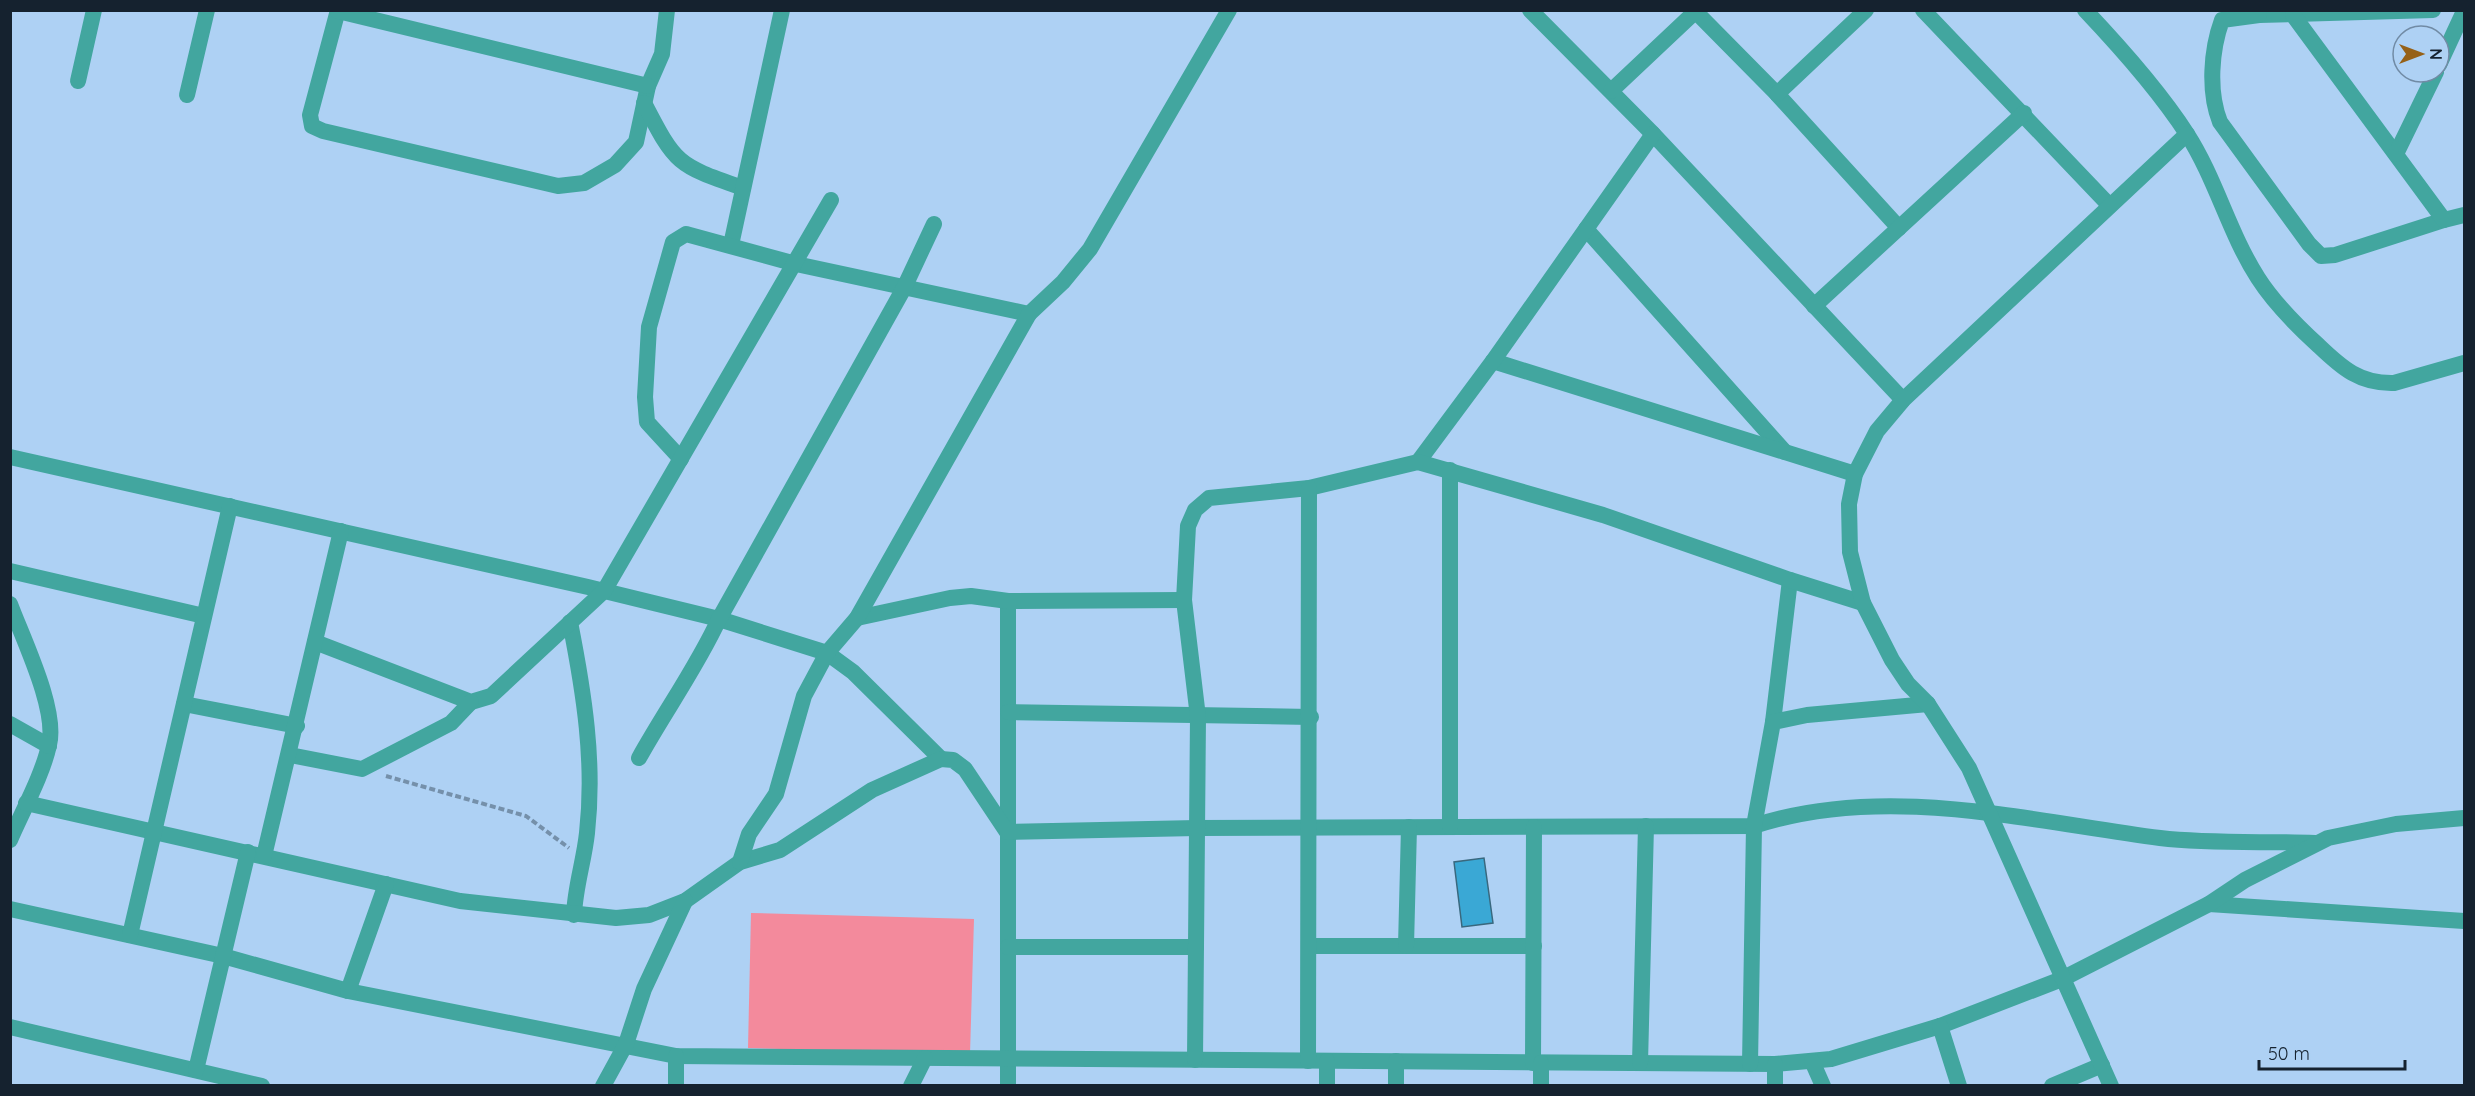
<svg xmlns="http://www.w3.org/2000/svg" width="2475" height="1096" font-family="Quicksand,sans-serif">
<style>
.green{fill:#f38a9c}
.building{fill:#3aa8d5;stroke:#39687e;stroke-width:1.5}
.lines{fill:none;stroke-linecap:round;stroke-linejoin:round}
.path{stroke:#7590aa;stroke-width:4;stroke-dasharray:6 3;stroke-linecap:butt}
.minor{stroke:#42a69f;stroke-width:16}
</style>
<rect width="100%" height="100%" fill="#aed1f4"/>
<!-- green -->
<polygon class="green" points="751,913 974,919 970,1054 748,1048"/>
<!-- building -->
<polygon class="building" points="1484,858 1493,923 1462,927 1454,862"/>
<g class="lines">
<!-- path -->
<polyline class="path" points="386,776 526,816 569,848"/>
<!-- minor -->
<g class="minor">
<polyline points="338,10 310,115 312,126 323,131 558,186 584,183 615,165 636,142 648,86 662,54 667,10"/>
<polyline points="1530,10 1653,134 1903,400"/>
<polyline points="1923,10 2109,205"/>
<path d="M 2085,10 C 2120,47 2160,92 2187,134 C 2216,179 2229,233 2258,278 C 2274,303 2297,326 2319,346 C 2342,368 2360,384 2394,383 L 2464,363"/>
<polyline points="2259,10 2259,15 2433,10"/>
<polyline points="338,11 648,86"/>
<polyline points="1696,12 1777,94 1899,228"/>
<path d="M 2259,15 L 2222,20 C 2211,50 2208,92 2220,122 L 2309,244 L 2321,256 L 2335,255 L 2444,220"/>
<polyline points="2293,15 2444,220 2464,215"/>
<polyline points="2439,65 2464,11"/>
<polyline points="78,81 94,10"/>
<polyline points="1611,91 1697,10"/>
<polyline points="1777,94 1866,10"/>
<polyline points="187,95 207,10"/>
<path d="M 644,103 C 676,165 677,165 743,188"/>
<polyline points="2396,154 2436,72"/>
<polyline points="1586,229 1785,452"/>
<polyline points="731,245 782,10"/>
<polyline points="1814,306 2024,113"/>
<polyline points="1493,361 1855,474"/>
<polyline points="10,457 588,587 719,619 827,653 853,672 941,759"/>
<polyline points="681,459 647,422 645,397 649,327 673,242 686,234 796,264 1029,314"/>
<polyline points="1418,462 1493,361 1653,134"/>
<polyline points="10,571 204,616"/>
<polyline points="1008,601 1008,1086"/>
<path d="M 10,604 C 23,639 58,710 49,745 C 43,774 22,812 10,840"/>
<polyline points="857,618 950,598 971,596 1008,601 1184,600"/>
<path d="M 570,622 C 584,693 595,762 587,833 C 584,861 575,887 574,915"/>
<polyline points="315,642 471,702 491,696 604,591 831,200"/>
<polyline points="184,704 297,726"/>
<polyline points="1008,712 1311,717"/>
<polyline points="1773,722 1790,580"/>
<polyline points="10,724 49,746"/>
<polyline points="290,755 362,769 451,723 471,702"/>
<path d="M 639,758 C 665,711 697,667 719,619 L 904,288 L 934,224"/>
<path d="M 26,803 L 460,901 L 616,918 L 649,915 L 685,901 L 740,862 L 780,850 L 872,790 L 941,759 L 953,760 L 965,769 L 1007,832 L 1197,828 L 1754,826 C 1885,783 2028,821 2160,838 C 2211,844 2264,841 2315,843"/>
<polyline points="1450,827 1450,470"/>
<polyline points="264,856 341,531"/>
<polyline points="740,862 749,834 776,794 804,696 827,653 857,618 1029,314 1063,282 1090,249 1229,10"/>
<polyline points="2209,904 2464,921"/>
<polyline points="10,909 223,956 348,991 676,1056 1775,1064 1831,1059 1940,1026 2062,979 2209,904 2245,880 2328,838 2396,824 2464,818"/>
<polyline points="130,935 230,506"/>
<polyline points="1309,946 1534,946"/>
<polyline points="1406,946 1409,827"/>
<polyline points="1008,947 1196,947"/>
<polyline points="348,991 386,884"/>
<polyline points="1940,1026 1959,1086"/>
<polyline points="10,1027 262,1086"/>
<polyline points="676,1056 676,1086"/>
<polyline points="1195,1060 1198,717 1184,600 1188,526 1195,510 1209,498 1309,488 1418,462 1603,515 1790,580 1863,603"/>
<polyline points="1308,1061 1309,488"/>
<polyline points="1812,1061 1823,1086"/>
<polyline points="1533,1063 1534,827"/>
<polyline points="1541,1063 1541,1086"/>
<polyline points="1640,1063 1646,826"/>
<polyline points="1750,1064 1754,826 1773,722 1807,715 1928,704"/>
<polyline points="196,1070 248,852"/>
<polyline points="603,1086 626,1044 644,989 685,901"/>
<polyline points="911,1086 925,1058"/>
<polyline points="1327,1086 1327,1061"/>
<polyline points="1396,1086 1396,1061"/>
<polyline points="1775,1086 1775,1064"/>
<polyline points="2052,1086 2102,1065"/>
<polyline points="2111,1086 1969,768 1928,704 1908,684 1892,660 1863,603 1850,552 1849,504 1855,474 1877,431 1903,400 2187,134"/>
</g>
</g>
<!-- border -->
<rect width="2475" height="1096" fill="none" stroke="#15222f" stroke-width="24"/>
<!-- north arrow -->
<g transform="translate(2421 54) rotate(90)"><circle r="28" fill="#aed1f4" stroke="#718ba5" stroke-width="1.5"/>
<path d="M0-4.5L10 22L0 15L-10 22Z" fill="#966117"/>
<text y="-9" font-size="16" font-weight="bold" text-anchor="middle" fill="#15222f">N</text>
</g>
<!-- scale -->
<path d="M2259 1060v9h146v-9" fill="none" stroke="#15222f" stroke-width="3"/>
<text x="2268" y="1060" font-size="18" fill="#15222f" stroke="#aed1f4" stroke-width="4.5" paint-order="stroke">50 m</text>
</svg>
